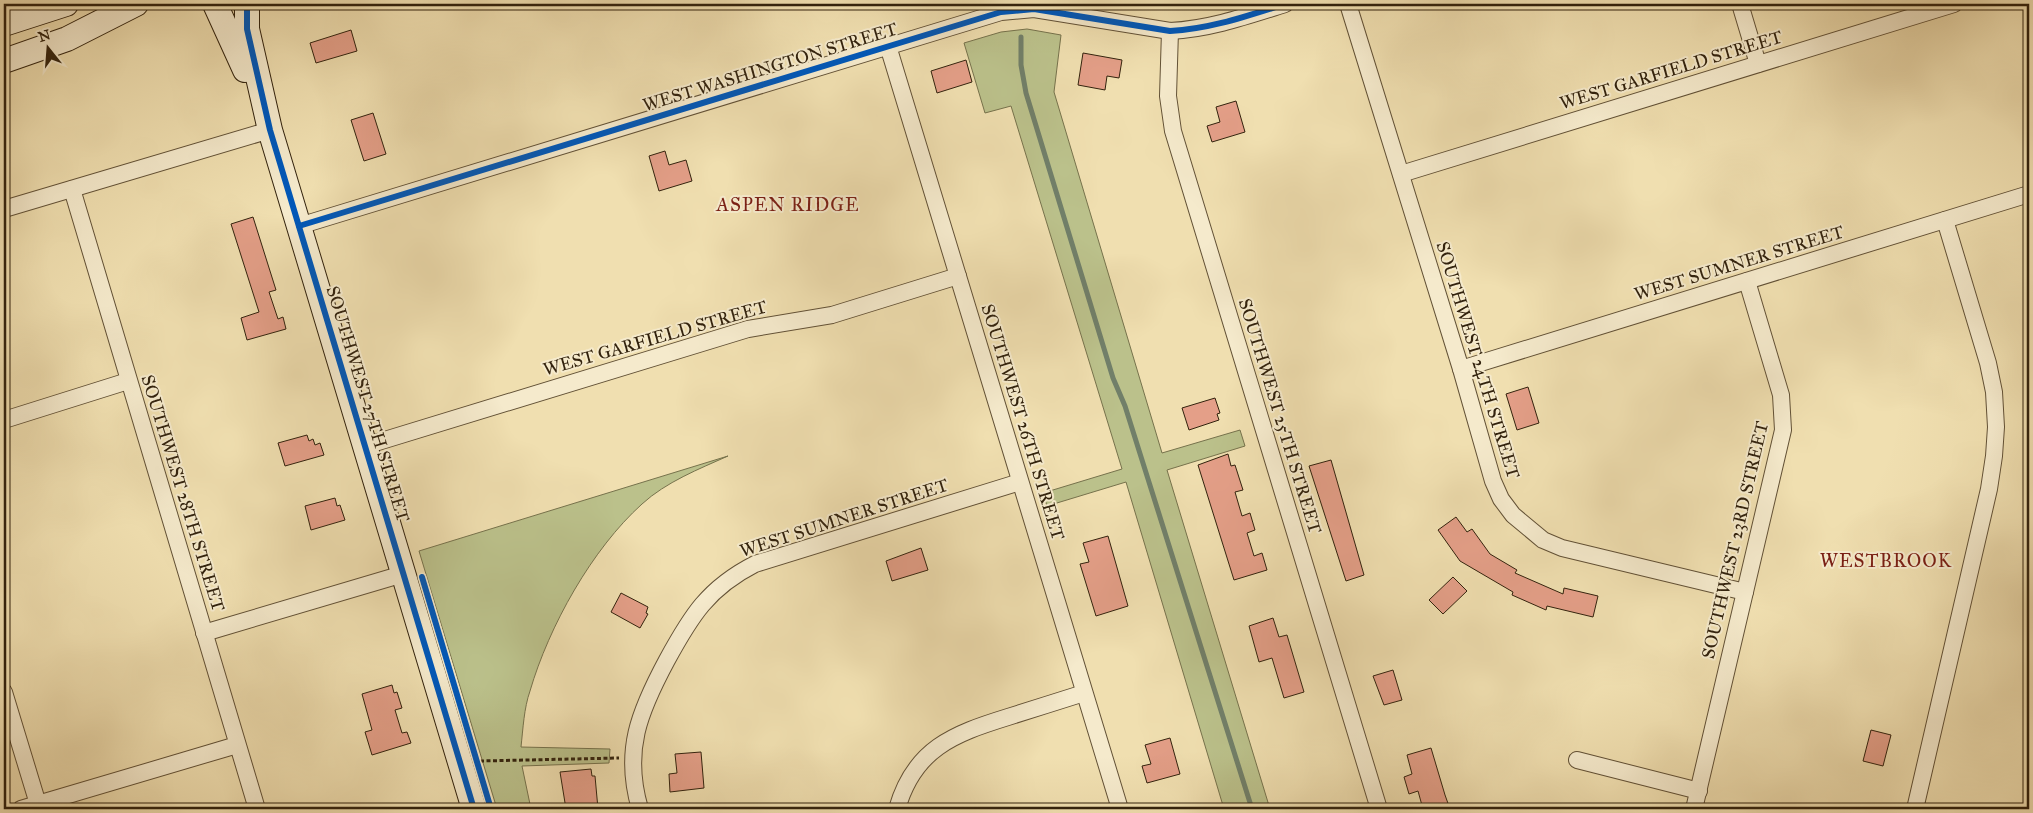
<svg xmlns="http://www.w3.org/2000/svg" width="2033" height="813" font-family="'IM FELL Great Primer',serif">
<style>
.green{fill:#bbc18b;stroke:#76724c}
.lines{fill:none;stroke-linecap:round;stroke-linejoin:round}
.stream{stroke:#717f69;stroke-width:5}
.building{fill:#e49f88;stroke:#32220d}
.street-casing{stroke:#625136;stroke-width:18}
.secondary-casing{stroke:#32220d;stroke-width:26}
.path{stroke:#32220d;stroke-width:3;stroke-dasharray:4 2.5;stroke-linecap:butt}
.street{stroke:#f5eacc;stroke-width:16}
.secondary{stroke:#f5eacc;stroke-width:24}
.cycleway-casing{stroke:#f5eacc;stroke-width:9}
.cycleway{stroke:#0057b8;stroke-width:6}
.labels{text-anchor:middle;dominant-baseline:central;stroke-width:4;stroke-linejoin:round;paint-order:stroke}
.street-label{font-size:18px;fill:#32220d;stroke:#f5eacc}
.neighbourhood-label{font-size:19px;letter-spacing:1px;fill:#7a1f14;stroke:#f5eacc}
</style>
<rect width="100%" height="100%" fill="#f0dfb0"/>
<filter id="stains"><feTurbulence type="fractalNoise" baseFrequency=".004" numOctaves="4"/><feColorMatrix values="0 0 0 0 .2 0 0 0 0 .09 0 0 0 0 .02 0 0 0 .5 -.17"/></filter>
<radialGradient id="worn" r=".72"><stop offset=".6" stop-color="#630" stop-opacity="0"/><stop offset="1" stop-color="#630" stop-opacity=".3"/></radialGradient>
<!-- green -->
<g class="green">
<polygon points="1027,29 1061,35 1054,92 1162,453 1240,430 1245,446 1167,470 1270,809 1224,809 1126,482 1047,506 1043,493 1122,469 1011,106 985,113 964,43 1001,32"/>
<path d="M 728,456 C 699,469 666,482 642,504 C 592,549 549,626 530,691 C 524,708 523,729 521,747 L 610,749 L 609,763 L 522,766 L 531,809 L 497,809 L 419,551 Z"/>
</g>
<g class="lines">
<!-- stream -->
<polyline class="stream" points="1021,37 1021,65 1026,93 1113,378 1125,406 1252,809"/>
</g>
<!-- building -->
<g class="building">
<polygon points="351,30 357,51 316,63 310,43"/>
<polygon points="1083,53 1122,60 1119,78 1107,76 1105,90 1078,85"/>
<polygon points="966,60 972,82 937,93 931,71"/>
<polygon points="1236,101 1245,132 1212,142 1207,126 1220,122 1216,107"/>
<polygon points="373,113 386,154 364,161 351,120"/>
<polygon points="665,151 669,165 686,160 692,181 659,191 649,156"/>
<polygon points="253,217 276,290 269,292 278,319 283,317 286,329 247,340 241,318 259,312 231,224"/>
<polygon points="1528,387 1539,423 1517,430 1506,394"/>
<polygon points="1215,398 1220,413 1217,414 1219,420 1189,430 1182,408"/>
<polygon points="307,435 309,441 313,439 315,445 320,443 324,455 285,466 278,443"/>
<polygon points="1228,454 1231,466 1235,465 1243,490 1235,492 1242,516 1250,513 1255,530 1247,533 1254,556 1262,553 1267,570 1234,580 1198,465"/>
<polygon points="1331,460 1364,575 1346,581 1309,466"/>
<polygon points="335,498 337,506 340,505 345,520 311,530 305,506"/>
<polygon points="1456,517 1467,532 1472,529 1490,554 1517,570 1515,573 1563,594 1564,588 1598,596 1593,617 1547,606 1546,610 1512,595 1513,592 1460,561 1438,530"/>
<polygon points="1108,536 1128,606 1096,616 1080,564 1089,562 1083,543"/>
<polygon points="921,548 928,570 892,581 886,561"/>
<polygon points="1453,577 1467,591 1443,614 1429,600"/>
<polygon points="621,593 648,607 646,613 648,614 640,628 611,612"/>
<polygon points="1273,618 1279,637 1287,635 1304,692 1284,698 1272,658 1259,662 1249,626"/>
<polygon points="1393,670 1402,700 1384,705 1373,676"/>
<polygon points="392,685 394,693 397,692 402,708 395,710 402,733 407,732 411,743 372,755 365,732 372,730 362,694"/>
<polygon points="1871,730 1891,735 1883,766 1863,761"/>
<polygon points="1170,738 1180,774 1147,783 1142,766 1151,764 1145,745"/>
<polygon points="1431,748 1445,795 1450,809 1423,809 1418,791 1409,794 1404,777 1412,774 1407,755"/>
<polygon points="701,752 704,788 670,792 669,774 677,773 675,754"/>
<polygon points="591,769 592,776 595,776 598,809 566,809 560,772"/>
</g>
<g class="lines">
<!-- street casing -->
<g class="street-casing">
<g id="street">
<polyline points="1348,4 1461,369 1493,481 1501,499 1513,515 1543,540 1562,548 1745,592"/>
<polyline points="1740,4 1758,64"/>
<polyline points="1170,31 1168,96 1173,131 1379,809"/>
<polyline points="888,46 1120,809"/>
<polyline points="1401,174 1954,4"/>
<polyline points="72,189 257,809"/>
<polyline points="4,209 270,130"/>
<path d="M 299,226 L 1001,12 L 1034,9 L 1170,31 C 1210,29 1247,16 1285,4"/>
<polyline points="1461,369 2029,194"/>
<polyline points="4,420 128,381"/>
<polyline points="365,446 748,329 832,315 958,276"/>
<polyline points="204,633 403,574"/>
<polyline points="4,692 38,804"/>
<polyline points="1577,760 1699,791"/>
<polyline points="21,809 237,745"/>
<path d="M 640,809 C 623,751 639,712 667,660 C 691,616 708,588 755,564 L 1020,482"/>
<path d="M 897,809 C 914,749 953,734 1008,717 C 1033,709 1059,701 1084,693"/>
<polyline points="1694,809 1783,430 1781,395 1747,281"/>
<polyline points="1915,809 1989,489 1994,456 1996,427 1994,392 1988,363 1945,220"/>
</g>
</g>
<!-- secondary casing -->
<g class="secondary-casing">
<g id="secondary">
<polyline points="215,4 245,70"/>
<polyline points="247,4 247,29 270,130 474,809"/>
<polyline points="4,24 66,4"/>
<polyline points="4,61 67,39 136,4"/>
</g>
</g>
<!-- path -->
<polyline class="path" points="480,761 619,758"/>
<!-- street -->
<use href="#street" class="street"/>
<!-- secondary -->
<use href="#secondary" class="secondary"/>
<!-- cycleway casing -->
<g class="cycleway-casing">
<g id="cycleway">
<polyline points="247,4 247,29 270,130 474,809"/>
<path d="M 299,226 L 1001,12 L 1034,9 L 1170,31 C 1210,29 1247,16 1285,4"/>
<polyline points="422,577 491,809"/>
</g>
</g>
<!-- cycleway -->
<use href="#cycleway" class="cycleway"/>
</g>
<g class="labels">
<!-- street labels -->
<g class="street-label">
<text transform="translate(770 67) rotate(-17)">WEST WASHINGTON STREET</text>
<text transform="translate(1671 70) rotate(-17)">WEST GARFIELD STREET</text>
<text transform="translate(1739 263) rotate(-17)">WEST SUMNER STREET</text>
<text transform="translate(655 338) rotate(-16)">WEST GARFIELD STREET</text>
<text transform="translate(1478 360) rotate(73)">SOUTHWEST 24TH STREET</text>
<text transform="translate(368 404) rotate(73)">SOUTHWEST 27TH STREET</text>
<text transform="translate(1280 416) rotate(73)">SOUTHWEST 25TH STREET</text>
<text transform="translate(1023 422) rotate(73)">SOUTHWEST 26TH STREET</text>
<text transform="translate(183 493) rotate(73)">SOUTHWEST 28TH STREET</text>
<text transform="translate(844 518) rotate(-18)">WEST SUMNER STREET</text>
<text transform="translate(1735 540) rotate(-77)">SOUTHWEST 23RD STREET</text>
</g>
<!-- neighbourhood labels -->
<g class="neighbourhood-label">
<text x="788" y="204">ASPEN RIDGE</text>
<text x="1886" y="560">WESTBROOK</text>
</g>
</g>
<!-- margin -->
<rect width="2033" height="813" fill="none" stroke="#f0dfb0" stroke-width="20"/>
<rect x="5" y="5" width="2023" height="803" fill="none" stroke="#32220d" stroke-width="2.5"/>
<rect x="10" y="10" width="2013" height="793" fill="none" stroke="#32220d"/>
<!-- north arrow -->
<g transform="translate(48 48) rotate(343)" stroke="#f5eacc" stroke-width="4" paint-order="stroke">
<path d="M0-4L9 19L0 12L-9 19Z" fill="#32220d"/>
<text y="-8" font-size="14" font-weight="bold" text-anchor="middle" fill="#32220d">N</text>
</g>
<rect width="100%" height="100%" filter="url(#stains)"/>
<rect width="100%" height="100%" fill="url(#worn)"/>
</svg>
